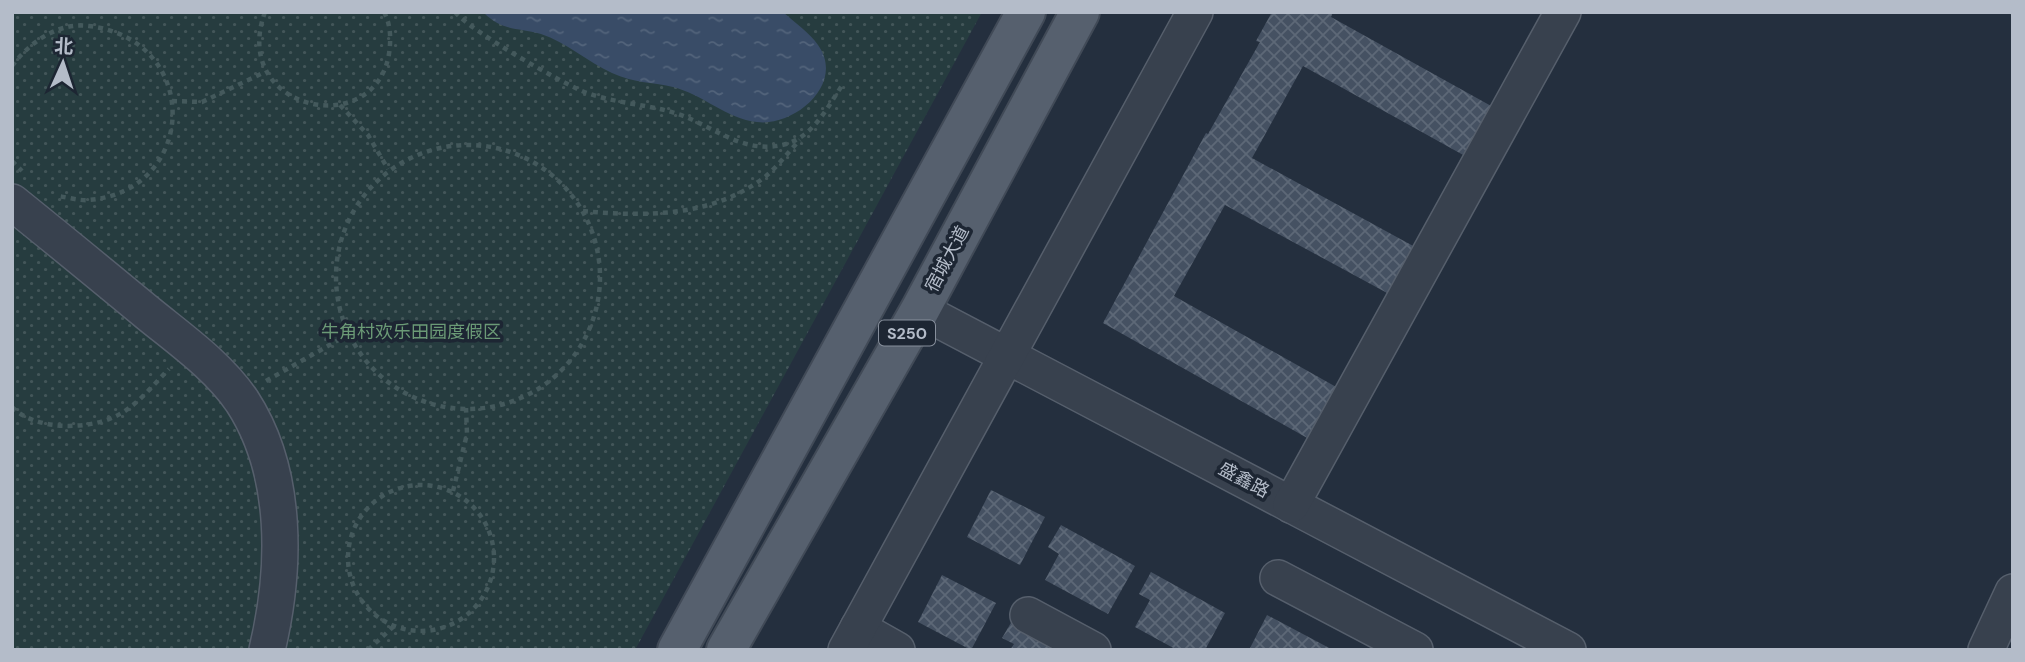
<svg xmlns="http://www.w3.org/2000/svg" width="2025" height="662" font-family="'DM Sans','Noto Sans SC',sans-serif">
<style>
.grass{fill:url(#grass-dots)}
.water{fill:url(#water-ripples)}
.building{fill:url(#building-cross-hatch)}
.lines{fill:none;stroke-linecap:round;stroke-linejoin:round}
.minor-casing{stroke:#565f6c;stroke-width:38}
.major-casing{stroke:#414a57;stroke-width:42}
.path{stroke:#44595c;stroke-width:4.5;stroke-dasharray:5 5;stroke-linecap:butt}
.minor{stroke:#38414e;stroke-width:35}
.major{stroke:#56606e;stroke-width:38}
.labels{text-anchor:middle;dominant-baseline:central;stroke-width:7;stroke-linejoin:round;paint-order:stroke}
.shield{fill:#1d2633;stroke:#878f9c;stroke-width:2}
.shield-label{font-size:16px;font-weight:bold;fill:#b4bcc9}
.street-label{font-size:18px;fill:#b4bcc9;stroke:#1d2633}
.park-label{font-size:18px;fill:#6b9a76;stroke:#1d2633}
</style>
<defs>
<pattern id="grass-dots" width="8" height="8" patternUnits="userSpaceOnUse" patternTransform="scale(1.75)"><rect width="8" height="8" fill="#263c3f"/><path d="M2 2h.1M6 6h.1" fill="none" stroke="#435659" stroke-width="1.8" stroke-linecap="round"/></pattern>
<pattern id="water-ripples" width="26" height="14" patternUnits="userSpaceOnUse" patternTransform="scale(1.75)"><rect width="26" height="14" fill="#394c67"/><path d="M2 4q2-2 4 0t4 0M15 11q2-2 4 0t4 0" fill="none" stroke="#53647b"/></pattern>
<pattern id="building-cross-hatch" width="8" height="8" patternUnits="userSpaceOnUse" patternTransform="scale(1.75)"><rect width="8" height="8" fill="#455162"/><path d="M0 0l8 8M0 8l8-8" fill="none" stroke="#5d6877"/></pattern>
</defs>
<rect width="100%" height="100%" fill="#242f3e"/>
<!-- grass -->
<polygon class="grass" points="12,12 982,12 635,650 12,650"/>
<!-- water -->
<path class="water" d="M 483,12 L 783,12 C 794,22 810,33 818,45 C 846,84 794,127 757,122 C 727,119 702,94 673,87 C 651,82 634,83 612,73 C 588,62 566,42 541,34 C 517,27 503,32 483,12 Z"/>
<!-- building -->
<g class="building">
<polygon points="1272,12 1333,12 1331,17 1493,107 1465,156 1303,66 1252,158 1415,247 1389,294 1225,205 1174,296 1338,388 1309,439 1103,323 1206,133 1208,134 1260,42 1256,41"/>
<polygon points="991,490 1045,517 1020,565 967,537"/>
<polygon points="1061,525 1135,566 1108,614 1045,580 1059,554 1048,547"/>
<polygon points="1151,572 1225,613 1205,650 1177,650 1135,627 1150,600 1139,594"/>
<polygon points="942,575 996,603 971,650 918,622"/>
<polygon points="1267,615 1333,650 1249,650"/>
<polygon points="1015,616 1076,650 1010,650 1014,644 1002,638"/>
</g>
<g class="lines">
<!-- minor casing -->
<g class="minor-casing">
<g id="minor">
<path d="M 12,202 C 58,239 103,276 149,314 C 181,340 218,366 242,401 C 289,473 286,570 267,650"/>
<polyline points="920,310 1568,650"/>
<polyline points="1291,505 1563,12"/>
<polyline points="1278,578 1415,650"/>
<polyline points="1028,615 1093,650"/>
<polyline points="858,628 897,650"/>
<polyline points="846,650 1195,12"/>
<polyline points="1986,650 2013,592"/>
</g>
</g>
<!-- major casing -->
<g class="major-casing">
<g id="major">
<polyline points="677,650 1026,12"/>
<polyline points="726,650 920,310 1080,12"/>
</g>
</g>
<!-- path -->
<g class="path">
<path d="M 265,12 C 229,110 374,142 389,54 C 391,40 391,25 384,12"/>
<path d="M 455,12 C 472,32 557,80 582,91 C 611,103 646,104 675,113 C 713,125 743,156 786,144 C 814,136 828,106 843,84"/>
<polyline points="2011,12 2013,13"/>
<path d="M 12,66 C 30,42 58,22 89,26 C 203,40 198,191 89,200 C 79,201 67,197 57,196"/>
<polyline points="172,101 202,102 265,72"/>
<polyline points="340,105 368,135 388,169"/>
<circle cx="468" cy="277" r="132"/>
<polyline points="12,161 22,171"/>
<path d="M 583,211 C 646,217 714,217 766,176 C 778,166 789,151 800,140"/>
<polyline points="266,381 349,334"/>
<path d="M 12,407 C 36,431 88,430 116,416 C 137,406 153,385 169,369"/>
<circle cx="421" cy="558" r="73"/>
<polyline points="453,491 467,434 466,408"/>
<polyline points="368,650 394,626"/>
</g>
<!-- minor -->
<use href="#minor" class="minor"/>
<!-- major -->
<use href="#major" class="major"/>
</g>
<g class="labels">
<!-- shield labels -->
<rect class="shield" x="879" y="320.5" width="56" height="25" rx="5"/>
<g class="shield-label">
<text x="907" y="333">S250</text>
</g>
<!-- street labels -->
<g class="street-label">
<text transform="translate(947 259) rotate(-62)">宿城大道</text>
<text transform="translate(1244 480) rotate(28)">盛鑫路</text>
</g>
<!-- park labels -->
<g class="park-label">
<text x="411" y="332">牛角村欢乐田园度假区</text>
</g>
</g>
<!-- border -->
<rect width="2025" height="662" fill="none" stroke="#b4bcc9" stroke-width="28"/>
<!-- north arrow -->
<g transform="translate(63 63) rotate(3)" stroke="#1d2633" stroke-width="5" paint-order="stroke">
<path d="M0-5L12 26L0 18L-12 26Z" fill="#b4bcc9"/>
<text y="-10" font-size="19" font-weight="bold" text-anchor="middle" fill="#b4bcc9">北</text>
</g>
</svg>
